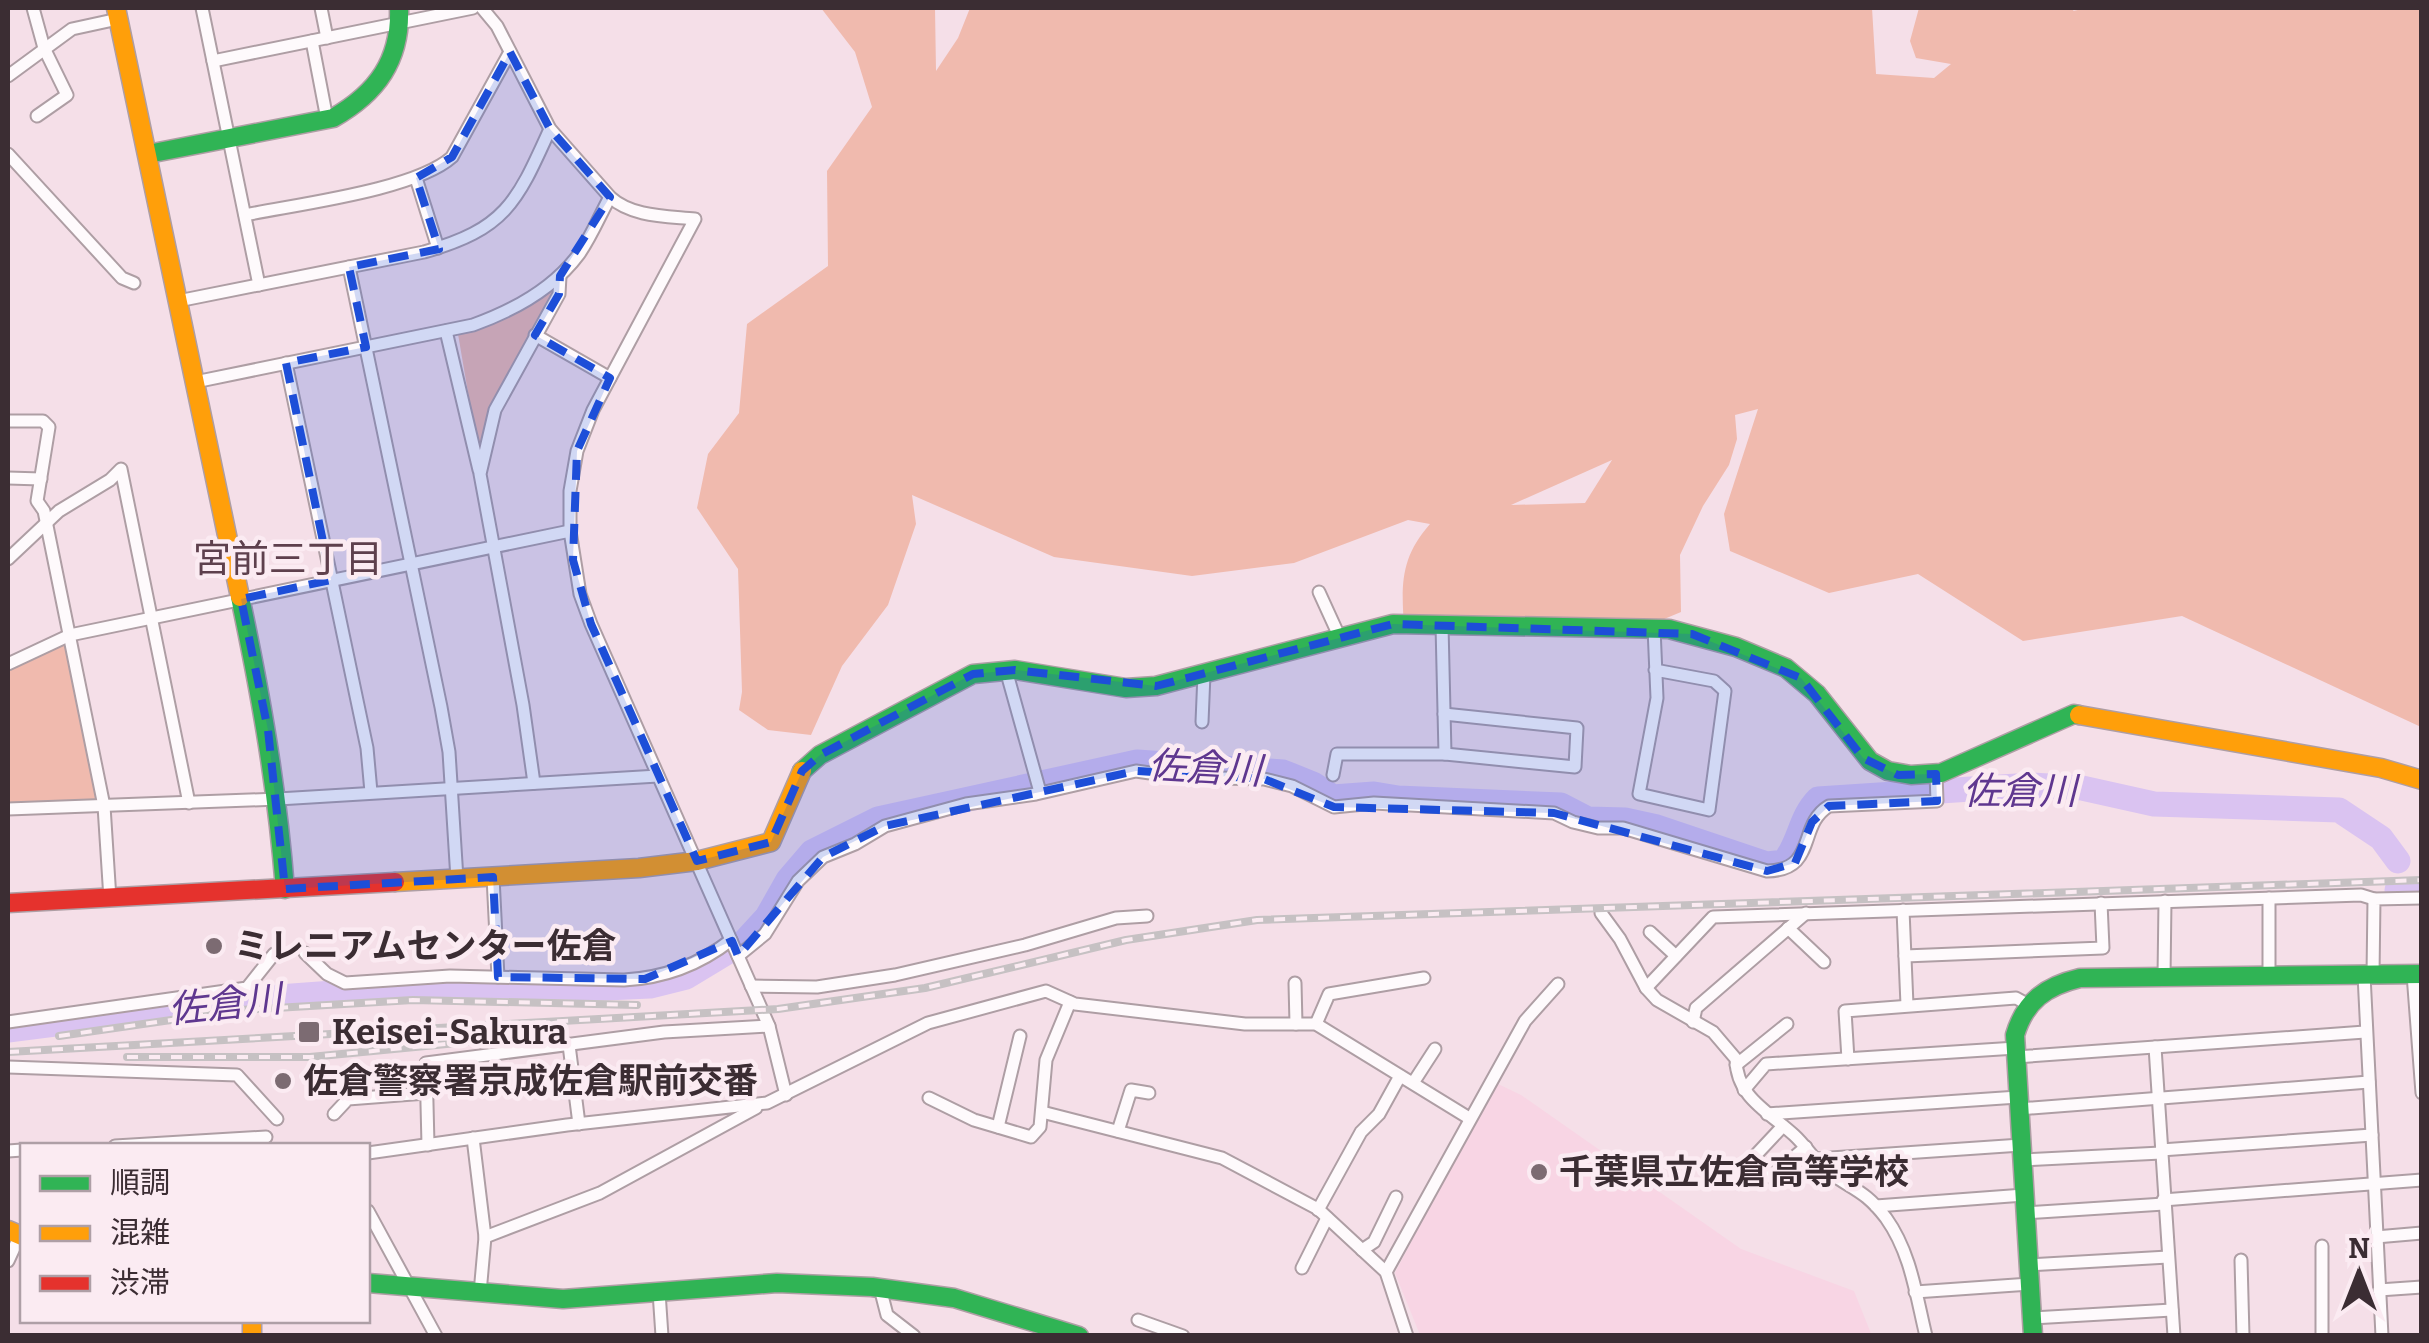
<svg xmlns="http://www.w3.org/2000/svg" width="2429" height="1343" font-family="Bitter,'Noto Sans JP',serif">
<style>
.built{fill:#f8d5e4}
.green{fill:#f0baae;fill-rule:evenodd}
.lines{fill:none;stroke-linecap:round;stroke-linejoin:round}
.river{stroke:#dac3f1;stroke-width:25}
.street-casing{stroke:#ae9ea4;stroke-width:15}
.fast-casing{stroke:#ae9ea4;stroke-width:21}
.slow-casing{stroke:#ae9ea4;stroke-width:21}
.jam-casing{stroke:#ae9ea4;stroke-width:21}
.street{stroke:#fefafc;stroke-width:11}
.fast{stroke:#30b455;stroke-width:18}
.slow{stroke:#ff9f0a;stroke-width:18}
.jam{stroke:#e5322d;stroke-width:18}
.rail-casing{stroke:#c6c1c3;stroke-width:8}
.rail{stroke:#fbebf2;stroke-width:4;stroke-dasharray:11;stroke-linecap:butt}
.marked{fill:#1d4ed8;fill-opacity:0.2;stroke:#1d4ed8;stroke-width:8;stroke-dasharray:20 12;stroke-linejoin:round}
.poi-dot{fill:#7c6b72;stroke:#fbebf2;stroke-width:4}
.labels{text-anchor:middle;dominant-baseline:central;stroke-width:9;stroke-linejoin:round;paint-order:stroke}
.poi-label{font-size:35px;font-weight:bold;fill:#3b2d33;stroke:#fbebf2;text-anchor:start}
.neighbourhood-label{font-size:38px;fill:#5e404d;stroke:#fbebf2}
.water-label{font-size:38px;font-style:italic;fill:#5f378f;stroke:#fbebf2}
</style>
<rect width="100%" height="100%" fill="#f5dfe8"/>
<!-- built -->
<polygon class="built" points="1494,1082 1521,1095 1741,1249 1854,1291 1872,1336 1420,1335 1395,1273"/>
<!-- green -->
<g class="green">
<path d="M 821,8 L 935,8 L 936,71 L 958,38 L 970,8 L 1872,8 L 1876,74 L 1934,78 L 1951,64 L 1916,58 L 1910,41 L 1919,8 L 2075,8 L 2073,11 L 2087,8 L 2421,8 L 2421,727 L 2182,616 L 2023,641 L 1918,574 L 1829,593 L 1730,551 L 1724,514 L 1758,409 L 1735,415 L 1737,439 L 1729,465 L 1703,506 L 1680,555 L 1681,612 L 1638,630 L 1404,626 C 1401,583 1401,557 1430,524 L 1408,520 L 1294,563 L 1192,576 L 1054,557 L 912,495 L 916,524 L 888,605 L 842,666 L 811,735 L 768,730 L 739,710 L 742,692 L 738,569 L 697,508 L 708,454 L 739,413 L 747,324 L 828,266 L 827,171 L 872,107 L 855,52 ZM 1612,460 L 1585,503 L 1511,505 Z"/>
<polygon points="551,291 554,294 483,441 477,445 458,334 516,314"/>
<polygon points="60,644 67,646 97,796 90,805 8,806 8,670"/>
</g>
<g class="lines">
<!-- river -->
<g class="river">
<polyline points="2397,890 2401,893 2422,892"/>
<path d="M 8,1030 L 252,999 L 442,985 L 606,988 L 650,986 L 686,977 L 744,942 L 767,917 L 788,880 L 812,852 L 878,819 L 1137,762 L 1283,772 L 1313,784 L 1333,797 L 1374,794 L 1398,798 L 1561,805 L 1588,819 L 1625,820 L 1657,827 L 1767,864 L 1784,862 C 1800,842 1800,817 1818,799 L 2032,785 L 2082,788 L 2154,804 L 2339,810 L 2381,838 L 2398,861"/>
</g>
<!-- street casing -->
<g class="street-casing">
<g id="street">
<polyline points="33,8 44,48 67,95 37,116"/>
<polyline points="202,8 259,285"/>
<polyline points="321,8 327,38"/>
<path d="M 482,8 L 497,26 L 550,129 L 610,197 C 632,217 666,216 695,219 L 593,410 L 577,451 L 570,491 L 570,531 L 580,594 L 591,624 L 769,1026 L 786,1095"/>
<polyline points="312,41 327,119"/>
<polyline points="213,61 473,8"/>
<polyline points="8,76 72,29 118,19"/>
<polyline points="8,154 122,278 134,283"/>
<polyline points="416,178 438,248"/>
<path d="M 245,215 C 298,204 415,190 452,157 L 510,52"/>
<polyline points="349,267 441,707 449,752 457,879"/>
<path d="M 178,301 L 424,252 C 506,229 517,202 550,129"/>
<polyline points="446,331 479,470"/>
<polyline points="535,335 610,378"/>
<polyline points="286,363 367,748 371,792"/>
<path d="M 195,382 L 473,325 C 512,311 554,288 579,254 C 591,237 600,215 610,197"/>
<polyline points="8,421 43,421 49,427 37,501 44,511 104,806 110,899"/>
<polyline points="8,478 41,479"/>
<polyline points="8,559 59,511 110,480 121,469 189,803"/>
<polyline points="1319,592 1340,638"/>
<polyline points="1654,628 1657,698 1639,794 1709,810 1725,691 1714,681 1655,670"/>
<polyline points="8,664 70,635 570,531"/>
<polyline points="1006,670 1040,792"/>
<polyline points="1444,714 1577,728 1575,767 1445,754"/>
<polyline points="1202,722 1204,674"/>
<polyline points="1333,775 1337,754 1445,754 1442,625"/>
<polyline points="534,783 523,705 480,474 495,410 559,294 560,276"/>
<polyline points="8,809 278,799 658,776"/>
<polyline points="493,877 498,977"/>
<polyline points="2269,898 2269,976"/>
<polyline points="1903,910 1907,1005"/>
<path d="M 1601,913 L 1620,939 L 1646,988 L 1657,1000 L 1713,1032 L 1736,1059 C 1736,1097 1769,1112 1794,1135 C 1806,1146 1814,1160 1826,1170 C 1852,1190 1864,1189 1886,1218 C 1911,1253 1916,1295 1926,1336"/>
<polyline points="1788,928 1824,962"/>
<polyline points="1650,932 1676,956"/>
<path d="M 305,953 L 327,974 L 345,983 L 450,976 L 624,980 C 664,978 699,965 731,940"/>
<path d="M 738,956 L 765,934 L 798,881 L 823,857 L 855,844 L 885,826 L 966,804 L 1036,794 L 1136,771 L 1178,777 L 1264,779 L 1292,786 L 1334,807 L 1374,803 L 1554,813 L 1573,822 L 1598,828 L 1623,828 L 1767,871 C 1818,870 1797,825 1829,806 L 1937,801 L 1936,774"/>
<polyline points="1905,956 2103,948 2101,903"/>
<polyline points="2413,974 2422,1093"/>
<polyline points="2364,975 2382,1336"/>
<polyline points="2373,975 2374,899 2422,898"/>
<polyline points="2164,977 2165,901"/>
<polyline points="1295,983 1296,1024"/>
<polyline points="751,986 817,987 895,975 1025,945 1116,918 1147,916"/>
<polyline points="1646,988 1713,917 2361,895 2374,899"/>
<polyline points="8,1022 247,988 274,954"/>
<polyline points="1693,1022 1696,1008 1806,913"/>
<polyline points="1316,1024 1329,994 1424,978"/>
<polyline points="569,1045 579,1124"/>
<polyline points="2155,1047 2174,1336"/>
<polyline points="2016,1057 2365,1032"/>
<polyline points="1848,1059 1845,1011 2016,998 2027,1004"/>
<polyline points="1736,1065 1787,1024"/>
<polyline points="8,1067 237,1075 277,1119"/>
<polyline points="1413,1083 1435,1049"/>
<polyline points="1744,1090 1766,1064 2016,1048"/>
<polyline points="929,1098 974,1120 1031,1137 1040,1127 1046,1060 1070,1002"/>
<polyline points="2019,1109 2369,1082"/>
<polyline points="1042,1112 1222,1158 1318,1209 1386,1272 1407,1336"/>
<polyline points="334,1114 348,1099 426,1093"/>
<polyline points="1767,1114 2018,1097"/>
<polyline points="1783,1126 1753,1158 1770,1177 1806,1147"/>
<polyline points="998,1127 1020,1036"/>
<polyline points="1118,1131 1131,1090 1149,1093"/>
<polyline points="473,1138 485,1237 480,1293"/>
<polyline points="428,1145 426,1063 664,1032 769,1026"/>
<polyline points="115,1146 266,1137"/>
<polyline points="2161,1150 2372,1135"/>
<polyline points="8,1151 22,1150"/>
<polyline points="368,1153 567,1125 767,1103 928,1023 1046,991 1075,1004 1245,1024 1316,1024 1469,1118"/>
<polyline points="1816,1159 2021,1145"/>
<polyline points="2022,1160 2161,1153"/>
<polyline points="2163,1200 2422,1180"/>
<polyline points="1876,1206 2024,1195"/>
<polyline points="1318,1210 1361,1132 1379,1114 1400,1076"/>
<polyline points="368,1211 436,1336"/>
<polyline points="2026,1213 2164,1204"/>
<polyline points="485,1237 600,1193 756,1108"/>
<polyline points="2376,1237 2422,1233"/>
<polyline points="2322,1246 2322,1336"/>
<polyline points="1362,1250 1374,1242 1396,1197"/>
<polyline points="2241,1260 2243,1336"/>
<polyline points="8,1261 20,1235"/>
<polyline points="2029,1265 2168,1257"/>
<polyline points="1302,1268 1327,1218"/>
<polyline points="1386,1272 1525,1021 1558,984"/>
<polyline points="880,1288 887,1315 914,1336"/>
<polyline points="2379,1290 2422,1287"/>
<polyline points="659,1292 662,1336"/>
<polyline points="1915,1292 2030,1284"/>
<polyline points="2032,1318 2172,1310"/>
<polyline points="1138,1320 1183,1336"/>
</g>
</g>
<!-- fast casing -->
<g class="fast-casing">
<g id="fast">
<path d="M 148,154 L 333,118 C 377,93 401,60 399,8"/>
<path d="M 240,597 C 261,696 277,787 285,889"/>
<polyline points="802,771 820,755 973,674 1015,670 1126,688 1156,686 1393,624 1669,629 1736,647 1786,668 1817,694 1870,761 1888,771 1911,775 1941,773 2074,714 2079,715"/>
<polyline points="368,1283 563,1299 777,1283 872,1287 954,1298 1079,1336"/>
<path d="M 2033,1336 L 2015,1035 C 2025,1001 2046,986 2080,978 L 2422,974"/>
</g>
</g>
<!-- slow casing -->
<g class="slow-casing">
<g id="slow">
<polyline points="116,8 240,597"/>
<polyline points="2079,715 2381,768 2422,780"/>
<polyline points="395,882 639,868 697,861 771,842 802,771"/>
<polyline points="8,1230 22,1236"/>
<polyline points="252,1320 252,1336"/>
</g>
</g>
<!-- jam casing -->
<g class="jam-casing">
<polyline id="jam" points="8,903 395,882"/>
</g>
<!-- street -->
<use href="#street" class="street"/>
<!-- fast -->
<use href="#fast" class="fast"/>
<!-- slow -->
<use href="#slow" class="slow"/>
<!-- jam -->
<use href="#jam" class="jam"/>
<!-- rail casing -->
<g class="rail-casing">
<g id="rail">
<polyline points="59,1036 241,1010 413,1000 637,1005"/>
<polyline points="8,1052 778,1009 925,988 1126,940 1257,920 2422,880"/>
<polyline points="127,1057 310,1057 551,1034"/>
</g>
</g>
<!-- rail -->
<use href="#rail" class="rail"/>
</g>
<!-- marked area -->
<path class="marked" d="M 510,52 L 550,129 L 610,197 L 560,276 L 559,294 L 535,335 L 610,378 L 577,451 L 573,560 L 591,624 L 697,861 L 771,842 L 802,771 L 820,755 L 973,674 L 1015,670 L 1156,686 L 1393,624 L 1692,634 L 1801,678 L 1863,758 L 1898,775 L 1936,774 L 1937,801 L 1829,806 L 1812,822 L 1795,863 L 1767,871 L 1554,813 L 1334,807 L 1264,779 L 1136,771 L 885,826 L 823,857 L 738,956 L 732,941 L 645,979 L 498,977 L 493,877 L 285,889 L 268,730 L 241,599 L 331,580 L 286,363 L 366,347 L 349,267 L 439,249 L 416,178 L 452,157 Z"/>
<!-- markers -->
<g class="poi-dot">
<circle cx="214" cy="946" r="10"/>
<rect x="297" y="1020" width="24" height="24" rx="5"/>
<circle cx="283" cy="1081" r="10"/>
<circle cx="1539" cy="1172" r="10"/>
</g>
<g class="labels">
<!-- poi labels -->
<g class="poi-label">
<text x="234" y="946">ミレニアムセンター佐倉</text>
<text x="332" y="1032">Keisei-Sakura</text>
<text x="303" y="1081">佐倉警察署京成佐倉駅前交番</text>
<text x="1559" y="1172">千葉県立佐倉高等学校</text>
</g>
<!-- neighbourhood labels -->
<g class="neighbourhood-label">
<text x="288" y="559">宮前三丁目</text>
</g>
<!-- water labels -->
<g class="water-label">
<text transform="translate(1205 768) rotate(3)">佐倉川</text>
<text x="2020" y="791">佐倉川</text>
<text transform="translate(225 1004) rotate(-6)">佐倉川</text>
</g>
</g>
<!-- border -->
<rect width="2429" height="1343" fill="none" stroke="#3b2d33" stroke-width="20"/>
<!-- legend -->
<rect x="20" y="1143" width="350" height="180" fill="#fbebf2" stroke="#ae9fa6" stroke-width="2.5"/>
<rect x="40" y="1176" width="50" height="15" fill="#30b455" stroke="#ae9fa6" stroke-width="2.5"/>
<text x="110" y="1193" font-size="30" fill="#3b2d33">順調</text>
<rect x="40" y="1226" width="50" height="15" fill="#ff9f0a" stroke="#ae9fa6" stroke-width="2.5"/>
<text x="110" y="1243" font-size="30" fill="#3b2d33">混雑</text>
<rect x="40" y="1276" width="50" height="15" fill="#e5322d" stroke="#ae9fa6" stroke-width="2.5"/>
<text x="110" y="1293" font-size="30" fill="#3b2d33">渋滞</text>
<!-- north arrow -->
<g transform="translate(2359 1273)" stroke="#fbebf2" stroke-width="8" paint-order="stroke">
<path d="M0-8L18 38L0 25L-18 38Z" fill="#3b2d33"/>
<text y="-15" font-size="28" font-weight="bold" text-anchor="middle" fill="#3b2d33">N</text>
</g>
</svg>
